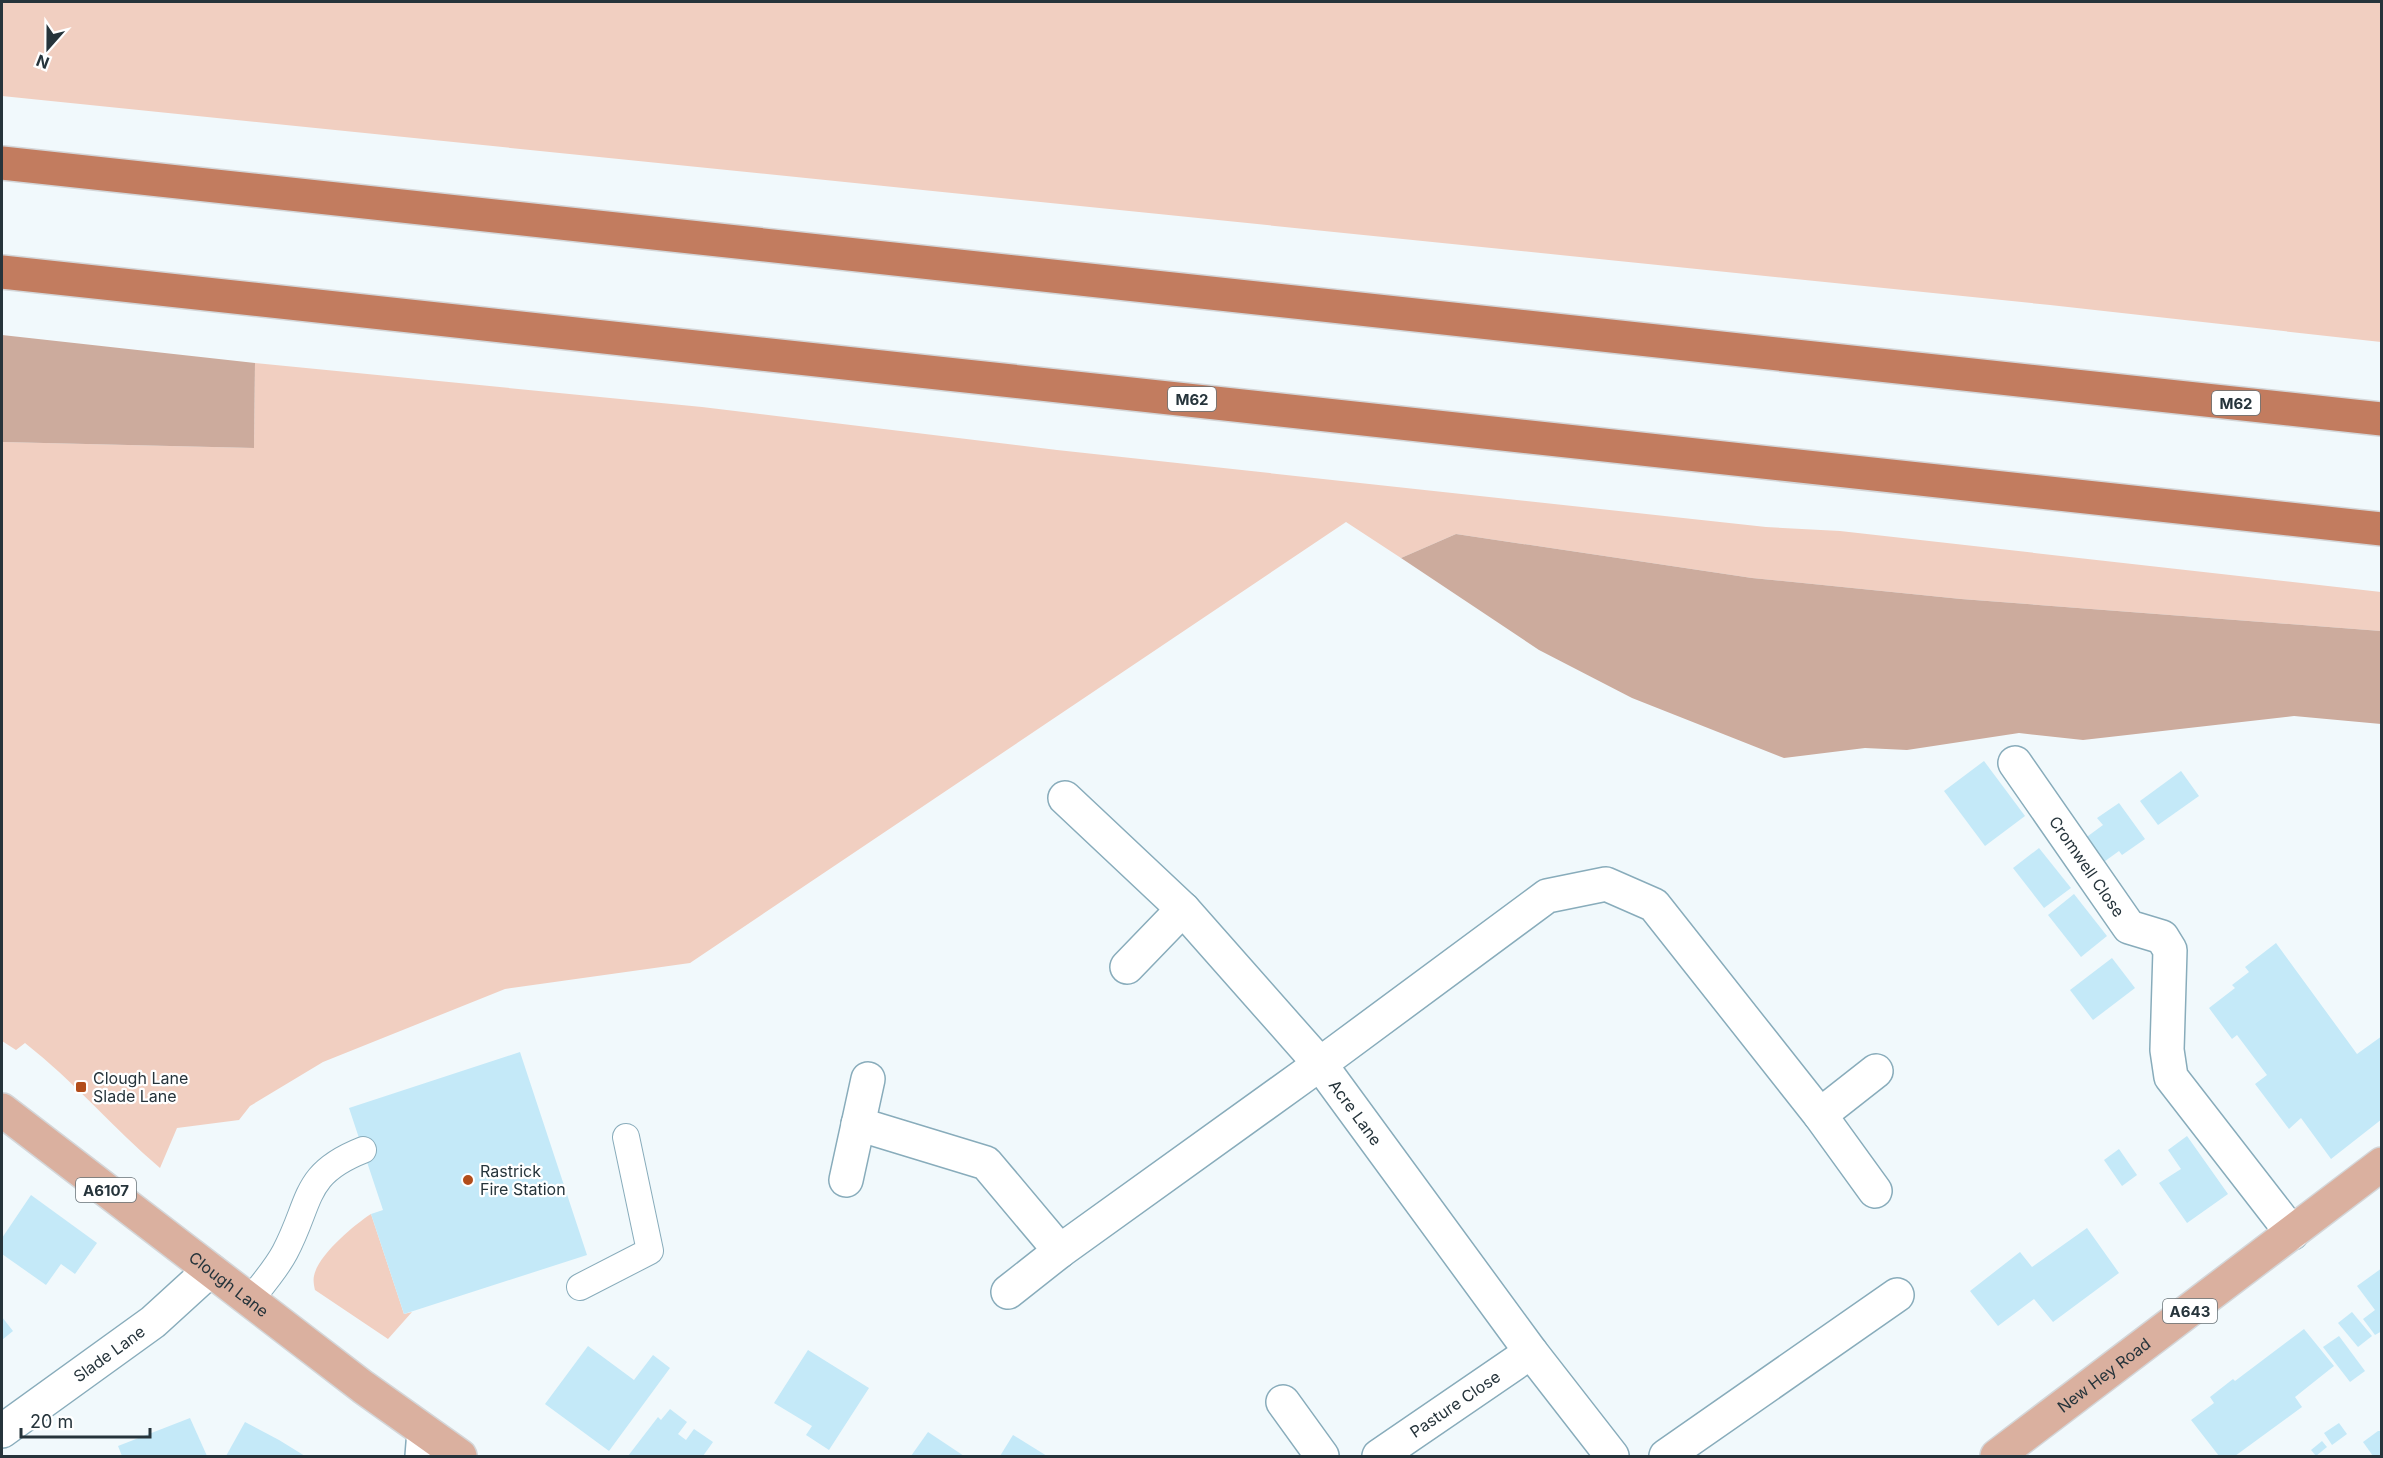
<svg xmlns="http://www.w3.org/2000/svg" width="2383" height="1458" font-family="Inter,sans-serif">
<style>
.green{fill:#f1cfc1}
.forest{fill:#ccab9d}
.building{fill:#c4e9f8}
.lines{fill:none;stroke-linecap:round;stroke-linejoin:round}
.service-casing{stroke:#88acbb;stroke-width:28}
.minor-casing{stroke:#88acbb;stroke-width:36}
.primary-casing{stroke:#d4d6d8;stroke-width:36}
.motorway-casing{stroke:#d4d6d8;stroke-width:36}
.service{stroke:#fff;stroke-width:26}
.minor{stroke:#fff;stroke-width:33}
.primary{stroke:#dab09f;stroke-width:33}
.motorway{stroke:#c27c5f;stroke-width:33}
.poi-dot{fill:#b24d1b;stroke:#fff;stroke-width:2}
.labels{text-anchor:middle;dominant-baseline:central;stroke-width:4.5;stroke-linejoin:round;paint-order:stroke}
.shield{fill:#fff;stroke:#677176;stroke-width:1.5}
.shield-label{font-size:15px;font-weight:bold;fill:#26343b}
.street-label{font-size:16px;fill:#26343b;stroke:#fff}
.poi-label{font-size:16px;fill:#26343b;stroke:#fff;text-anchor:start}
</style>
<rect width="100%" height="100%" fill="#f1f9fc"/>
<!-- green -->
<g class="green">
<polygon points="2,2 2381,2 2381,342 2050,305 2,96"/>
<path d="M 255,363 L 702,407 L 1057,450 L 1766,527 L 1840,531 L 2381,592 L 2381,631 L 1961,599 L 1752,578 L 1456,534 L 1401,558 L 1346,522 L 690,963 L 505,989 L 323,1062 L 250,1106 L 239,1120 L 177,1128 L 160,1168 C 113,1128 74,1081 25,1043 L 16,1050 L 2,1041 L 2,442 L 254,448 Z"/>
<path d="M 371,1214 L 404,1314 L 412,1312 L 388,1339 L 315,1290 C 314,1286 313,1280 314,1276 C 318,1255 354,1225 371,1214 Z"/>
</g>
<!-- forest -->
<g class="forest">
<polygon points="2,335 255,363 254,448 2,442"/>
<polygon points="1456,534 1752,578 1961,599 2381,631 2381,724 2294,716 2083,740 2019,733 1907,750 1865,748 1784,758 1632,698 1539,650 1401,558"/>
</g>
<!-- building -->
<g class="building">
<polygon points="1984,761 2025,816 1985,846 1944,791"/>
<polygon points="2181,771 2199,796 2158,825 2140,801"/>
<polygon points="2119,803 2145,839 2122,855 2119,851 2101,864 2084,839 2103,825 2097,818"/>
<polygon points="2039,848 2071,888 2044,908 2013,868"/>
<polygon points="2074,894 2107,936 2081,957 2048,915"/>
<polygon points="2276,943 2357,1054 2382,1036 2382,1119 2331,1159 2301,1118 2289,1129 2255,1084 2267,1075 2237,1035 2232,1039 2209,1008 2235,988 2232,985 2249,972 2245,967"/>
<polygon points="2112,958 2135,988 2093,1020 2070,990"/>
<polygon points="520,1052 587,1255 404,1314 371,1214 383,1210 349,1108"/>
<polygon points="2187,1136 2228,1194 2187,1223 2159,1183 2181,1169 2168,1150"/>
<polygon points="2119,1149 2137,1175 2122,1186 2104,1160"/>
<polygon points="31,1195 97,1243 75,1274 61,1264 46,1285 2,1254 2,1238"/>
<polygon points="2087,1228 2119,1273 2053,1322 2034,1299 1998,1326 1970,1291 2020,1252 2032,1267"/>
<polygon points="2382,1268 2382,1331 2375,1335 2363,1319 2375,1310 2357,1286"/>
<polygon points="2352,1312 2372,1336 2358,1347 2338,1323"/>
<polygon points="2,1317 13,1331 2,1340"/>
<polygon points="2304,1329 2334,1366 2295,1397 2302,1407 2235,1456 2219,1456 2191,1420 2214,1403 2210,1397 2233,1379 2235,1381"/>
<polygon points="2339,1336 2365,1371 2350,1382 2323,1347"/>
<polygon points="588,1346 634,1380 653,1355 670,1368 609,1451 545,1404"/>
<polygon points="808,1350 869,1388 829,1450 806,1435 812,1426 774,1403"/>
<polygon points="670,1409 687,1422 678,1434 686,1440 694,1429 713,1442 703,1456 628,1456 658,1417 661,1420"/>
<polygon points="190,1418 207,1456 122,1456 118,1446"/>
<polygon points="245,1422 279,1440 305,1456 226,1456"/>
<polygon points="2339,1423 2347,1434 2332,1445 2324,1433"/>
<polygon points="2378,1431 2382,1431 2382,1456 2373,1456 2363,1442"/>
<polygon points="928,1432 964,1456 911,1456"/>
<polygon points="1013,1435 1047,1456 1000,1456"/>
<polygon points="2322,1441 2327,1447 2316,1456 2311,1450"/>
</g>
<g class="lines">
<!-- service casing -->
<g class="service-casing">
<g id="service">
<polyline points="580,1287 650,1251 626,1137"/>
<path d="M 250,1300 C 262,1285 276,1269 285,1252 C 312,1201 302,1174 363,1150"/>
</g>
</g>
<!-- minor casing -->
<g class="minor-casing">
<g id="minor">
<path id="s1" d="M 2015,763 L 2129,927 L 2162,937 L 2170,950 L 2167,1050 L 2171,1077 L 2292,1233"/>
<path id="s2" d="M 1065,798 L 1183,909 L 1320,1064 L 1531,1352 L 1612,1456"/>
<polyline points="1127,967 1183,909"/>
<polyline points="1820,1115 1876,1071"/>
<polyline points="858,1124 986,1163 1060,1251"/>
<polyline points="846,1180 868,1079"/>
<polyline points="1008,1292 1060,1251 1320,1064 1547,896 1606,884 1654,905 1820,1115 1875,1191"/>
<polyline points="1283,1402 1322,1456"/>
<path id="s3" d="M 2,1431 L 153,1322 L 210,1270"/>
<polyline points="422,1456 424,1431"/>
<path id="s4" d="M 1379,1456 L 1531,1352"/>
<polyline points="1666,1456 1897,1295"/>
</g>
</g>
<!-- primary casing -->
<g class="primary-casing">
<g id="primary">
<path id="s5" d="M 2,1110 L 363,1387 L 460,1456"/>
<path id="s6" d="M 1997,1456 L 2382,1164"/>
</g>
</g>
<!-- motorway casing -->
<g class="motorway-casing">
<g id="motorway">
<polyline points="2,163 2382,419"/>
<polyline points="2,272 2382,529"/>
</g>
</g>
<!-- service -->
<use href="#service" class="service"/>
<!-- minor -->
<use href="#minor" class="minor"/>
<!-- primary -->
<use href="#primary" class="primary"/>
<!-- motorway -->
<use href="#motorway" class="motorway"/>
</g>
<!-- markers -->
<g class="poi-dot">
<rect x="75" y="1081" width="12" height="12" rx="3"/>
<circle cx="468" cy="1180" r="6"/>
</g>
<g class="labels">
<!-- shield labels -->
<g class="shield">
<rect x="1168" y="387" width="48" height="24" rx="4.5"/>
<rect x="2212" y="391" width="48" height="24" rx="4.5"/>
<rect x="76" y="1178" width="60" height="24" rx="4.5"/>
<rect x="2163" y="1299" width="54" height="24" rx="4.5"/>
</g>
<g class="shield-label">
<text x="1192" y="399">M62</text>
<text x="2236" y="403">M62</text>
<text x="106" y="1190">A6107</text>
<text x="2190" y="1311">A643</text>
</g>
<!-- street labels -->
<g class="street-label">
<text stroke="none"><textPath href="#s1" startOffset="126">Cromwell Close</textPath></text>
<text stroke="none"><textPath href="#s2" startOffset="429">Acre Lane</textPath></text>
<text stroke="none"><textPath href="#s5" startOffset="286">Clough Lane</textPath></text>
<text stroke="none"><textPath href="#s3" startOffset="132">Slade Lane</textPath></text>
<text stroke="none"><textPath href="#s6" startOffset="134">New Hey Road</textPath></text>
<text stroke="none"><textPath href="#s4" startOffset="92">Pasture Close</textPath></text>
</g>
<!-- poi labels -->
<g class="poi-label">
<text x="93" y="1078">Clough Lane<tspan x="93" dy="18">Slade Lane</tspan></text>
<text x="480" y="1171">Rastrick<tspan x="480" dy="18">Fire Station</tspan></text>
</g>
</g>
<!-- border -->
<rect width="2383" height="1458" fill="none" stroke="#26343b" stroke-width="6"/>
<!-- north arrow -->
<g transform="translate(48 48) rotate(201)" stroke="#ffffff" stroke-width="4.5" paint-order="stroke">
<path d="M0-4.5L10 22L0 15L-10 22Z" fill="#26343b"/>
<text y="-9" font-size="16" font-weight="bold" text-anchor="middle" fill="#26343b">N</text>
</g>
<!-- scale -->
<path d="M21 1428v9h129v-9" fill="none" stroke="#26343b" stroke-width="3"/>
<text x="30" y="1428" font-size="18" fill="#26343b" stroke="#ffffff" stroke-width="4.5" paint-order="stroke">20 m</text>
</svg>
